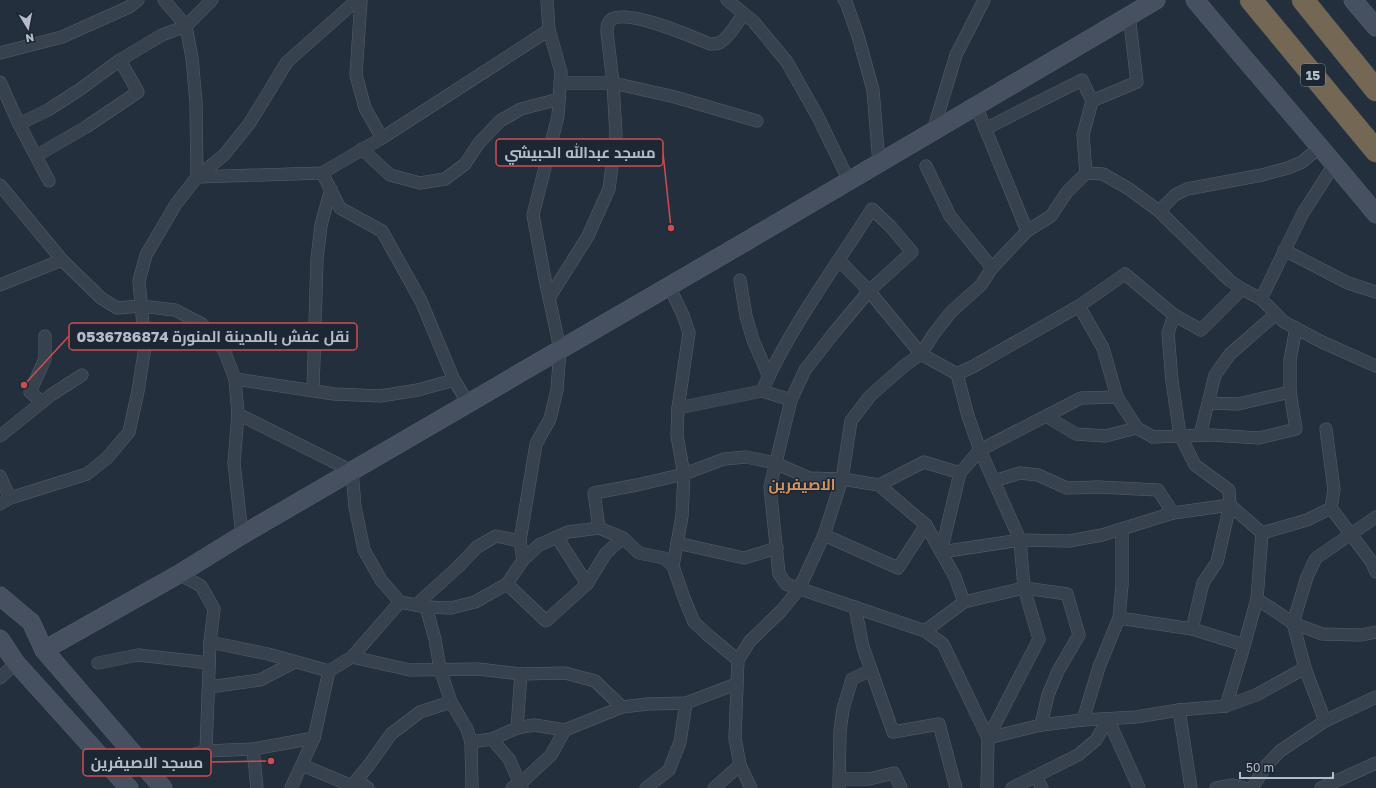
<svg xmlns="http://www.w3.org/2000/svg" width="1376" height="788" font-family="'Golos Text',Cairo,sans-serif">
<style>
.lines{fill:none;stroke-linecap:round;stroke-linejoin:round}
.minor-casing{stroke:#565f6c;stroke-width:13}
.secondary-casing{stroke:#565f6c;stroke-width:19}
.motorway-casing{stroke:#434c59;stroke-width:23}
.minor{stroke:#38414e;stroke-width:12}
.secondary{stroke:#465061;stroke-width:18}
.motorway{stroke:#746855;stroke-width:22}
.labels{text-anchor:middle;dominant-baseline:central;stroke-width:3;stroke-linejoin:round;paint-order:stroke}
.shield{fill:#1d2633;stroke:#878f9c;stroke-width:1}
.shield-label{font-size:13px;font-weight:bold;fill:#b4bcc9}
.neighbourhood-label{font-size:15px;font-weight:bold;fill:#d59563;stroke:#1d2633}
.leader{fill:none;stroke:#ce4d50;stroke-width:1.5}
.callout-dot{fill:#ce4d50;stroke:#1d2633;stroke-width:1.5}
.callout{fill:#1d2633;stroke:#ce4d50;stroke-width:1.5}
.callout-label{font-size:15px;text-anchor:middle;font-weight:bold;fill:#b4bcc9}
</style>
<rect width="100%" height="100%" fill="#242f3e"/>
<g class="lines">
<!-- minor casing -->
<g class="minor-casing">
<g id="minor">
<polyline points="361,0 356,75 365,108 382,138"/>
<polyline points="727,0 754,22 787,62 818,117 849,181"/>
<polyline points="844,0 846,2 858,36 873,90 879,163"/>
<polyline points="0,53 62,37 129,7 138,0"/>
<polyline points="0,82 19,124 49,181"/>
<polyline points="560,83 613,83 675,97 757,121"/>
<polyline points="976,106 1027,231"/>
<polyline points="19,124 48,110 79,90 120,60 162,35 186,26 212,0"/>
<polyline points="985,129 1082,80 1092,101"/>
<polyline points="933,131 956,55 984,0"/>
<polyline points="362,149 390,175 420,183 445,179 465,164 479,143 500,121 521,109 559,99"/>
<polyline points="36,156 86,127 138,92 120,60"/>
<polyline points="926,166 950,216 992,268"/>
<polyline points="322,173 340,208 382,231 421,301 454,380 468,403"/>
<polyline points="1086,173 1083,135 1092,101 1137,82 1129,15"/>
<polyline points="197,177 322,173 382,138 549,30"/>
<polyline points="197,177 224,155 249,124 287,62 357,0"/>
<polyline points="0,185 62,260 101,298 117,308 141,306 175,310 202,324 224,350 235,379 238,414 234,463 242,535"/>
<polyline points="1159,211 1175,195 1187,189 1262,175 1288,168 1302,162 1320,147"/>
<polyline points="1284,250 1348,283 1376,292"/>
<polyline points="839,260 869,291 921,354 933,335 951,312 981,285 992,268 1027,231 1051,216 1067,192 1086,173 1103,174 1129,189 1159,211 1229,280 1242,289 1261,299 1284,322 1322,342 1376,366"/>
<polyline points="740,280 746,316 753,340 769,377"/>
<polyline points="0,285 62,260"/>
<polyline points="669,286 683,315 689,333 678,408 677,436 684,474 682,516 673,566"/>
<path d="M 549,298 L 588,236 L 609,189 L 616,135 L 613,83 L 607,32 C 607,27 607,22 612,19 C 630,9 690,36 710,44 C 713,44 716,44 719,43 C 728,39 738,21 744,14"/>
<polyline points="1261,299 1303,213 1335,163"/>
<polyline points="1079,306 1103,348 1117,397 1137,428 1153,437 1212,435 1259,438 1296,429 1290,392 1290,360 1296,328"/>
<polyline points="1174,315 1168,333 1172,381 1180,435 1195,465 1229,490 1230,505 1217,562 1203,583 1192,629"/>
<polyline points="957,374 974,366 1079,306 1125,274 1174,315 1201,330 1242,289"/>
<polyline points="235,379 334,394 380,396 418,390 454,380"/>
<polyline points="313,390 317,259 321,225 331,189"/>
<path d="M 762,391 C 791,326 834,269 872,209 L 890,226 L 912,252 L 869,291 L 833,334 L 805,370 L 791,400 L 770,487 L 779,574 L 786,584 L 925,631 L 943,644 L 988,738 L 987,788"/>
<polyline points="1117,397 1081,398 980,450 960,473 941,552 1020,540 1069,541 1102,535 1173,513 1230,505 1262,533"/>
<polyline points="42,402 30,392 45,359 45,336"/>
<polyline points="1208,403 1238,404 1290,392"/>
<polyline points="678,408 762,391 791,400"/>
<polyline points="238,414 352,471 355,507 364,550 381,580 400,602 426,607 451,608 475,602 507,584 523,560 539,545 568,532 599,528 623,538 639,553 664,558 673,566 684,598 694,622 709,636 738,660"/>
<polyline points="1046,416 1076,434 1105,436 1137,428"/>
<polyline points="1200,435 1215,375 1230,354 1276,314"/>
<polyline points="0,436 51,395 82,375"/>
<polyline points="0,476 10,498"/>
<polyline points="994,481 1020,473 1038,475 1067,488 1098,487 1158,490 1173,513"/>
<polyline points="879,485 924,462 960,473"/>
<polyline points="0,504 10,498 87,474 107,458 129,432 138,391 145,347 139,281 146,255 176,204 197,177 196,102 192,58 186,26 164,0"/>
<polyline points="1331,508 1371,561 1376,572"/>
<polyline points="1376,517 1316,558 1307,577 1293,623 1305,668 1325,721 1376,697"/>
<polyline points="599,528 594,493 637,485 684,474 724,459 746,457 775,463 809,478 842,479 879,485 926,525 955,577 964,602"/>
<polyline points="1262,533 1307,520 1331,508 1334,490 1326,429"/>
<polyline points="824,535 898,568 926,525"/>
<polyline points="557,537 587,584"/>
<polyline points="677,543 744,558 777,548"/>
<polyline points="523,560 520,541 536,444 550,419 557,390 560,349 545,279 533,215 558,116 561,72 549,30 547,0"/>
<polyline points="179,574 201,586 214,609 210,642 206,751"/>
<polyline points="507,584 546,621 587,584 606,553 623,538"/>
<polyline points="1257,599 1293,623 1322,634 1361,635 1376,632"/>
<polyline points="416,605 459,566 477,547 496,536 520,541"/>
<polyline points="426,607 435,639 440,669 451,702 467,729 471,742 472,788"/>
<polyline points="855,607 863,647 893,732 939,724 956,788"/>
<polyline points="1119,618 1192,629 1244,645"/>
<polyline points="925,631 964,602 1024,588 1067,594 1079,635 1058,671 1048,695 1041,725"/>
<polyline points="210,642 268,654 329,671"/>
<polyline points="352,657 410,670 478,669 521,674 565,673 595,681 622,707"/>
<polyline points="98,663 138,655 209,663"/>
<polyline points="0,678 16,663"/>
<polyline points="209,687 260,680 295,662"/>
<polyline points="1226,706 1242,653 1257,599 1262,533"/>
<polyline points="1179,710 1191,788"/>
<polyline points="1108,719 1139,788"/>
<polyline points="1083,720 1099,667 1119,618 1122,585 1122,529"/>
<polyline points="517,728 521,674"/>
<polyline points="988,738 1041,725 1083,720 1136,717 1179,710 1226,706 1256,695 1305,668"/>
<polyline points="492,739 509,759 522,788"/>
<polyline points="471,742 492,739 517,728 534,725 565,730 622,707 648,704 686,703 736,684"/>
<polyline points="253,749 257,788"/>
<polyline points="302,765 352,786"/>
<polyline points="152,776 167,762 206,751 253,749 314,738"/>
<polyline points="1036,777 1042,788"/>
<polyline points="840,779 869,779 894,773 901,788"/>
<polyline points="357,780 368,788"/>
<polyline points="291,788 314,738 329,671 352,657 400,602"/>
<polyline points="350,788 369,765 391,734 420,712 451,702"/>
<polyline points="512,788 521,783 551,755 565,730"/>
<polyline points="646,788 669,770 680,742 686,703"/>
<polyline points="714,788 740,765"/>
<polyline points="751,788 740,765 735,738 738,660 750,641 781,611 799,589 824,535 842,479 851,421 870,396 904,366 921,354 957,374 968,416 980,450 1020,540 1024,588 1039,639 988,738"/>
<polyline points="839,788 840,731 843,709 852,679 871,670"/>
<polyline points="1012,788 1078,755 1096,740 1108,719"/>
<polyline points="1216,788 1233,785 1244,788"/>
<polyline points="1252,788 1266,766 1280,751 1325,721"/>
<polyline points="1321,788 1376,763"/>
</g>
</g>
<!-- secondary casing -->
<g class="secondary-casing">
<g id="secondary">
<path d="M 1195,0 C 1255,72 1317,142 1376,214"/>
<polyline points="1353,0 1376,27"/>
<polyline points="0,596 31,622 44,650 163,788"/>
<polyline points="0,639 16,663 129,788"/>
<polyline points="44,650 179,574 242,535 745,242 1156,0"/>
</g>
</g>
<!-- motorway casing -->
<g class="motorway-casing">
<g id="motorway">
<polyline points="1251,0 1376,151"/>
<polyline points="1303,0 1376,90"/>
</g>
</g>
<!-- minor -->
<use href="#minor" class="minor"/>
<!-- secondary -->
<use href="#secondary" class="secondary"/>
<!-- motorway -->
<use href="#motorway" class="motorway"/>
</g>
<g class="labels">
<!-- shield labels -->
<rect class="shield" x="1301" y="64" width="24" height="22" rx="3"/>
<g class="shield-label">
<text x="1313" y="75">15</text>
</g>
<!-- neighbourhood labels -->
<g class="neighbourhood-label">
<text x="802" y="484">الاصيفرين</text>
</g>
</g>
<!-- callouts -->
<path class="leader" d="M671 228L663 153M24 385L69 336M271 761L211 762"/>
<g class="callout-dot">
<circle cx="671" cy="228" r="4"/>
<circle cx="24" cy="385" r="4"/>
<circle cx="271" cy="761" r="4"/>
</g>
<g class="callout">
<rect x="496" y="139" width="167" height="27" rx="4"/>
<rect x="69" y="323" width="288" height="27" rx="4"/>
<rect x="83" y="749" width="128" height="27" rx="4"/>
</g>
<g class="callout-label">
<text x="580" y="158">مسجد عبدالله الحبيشي</text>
<text x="213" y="342">نقل عفش بالمدينة المنورة 0536786874</text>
<text x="147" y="768">مسجد الاصيفرين</text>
</g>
<!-- north arrow -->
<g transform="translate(28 28) rotate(170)" stroke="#1d2633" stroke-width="3" paint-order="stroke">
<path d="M0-3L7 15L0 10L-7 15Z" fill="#b4bcc9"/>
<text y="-6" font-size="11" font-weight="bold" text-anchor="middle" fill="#b4bcc9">N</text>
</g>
<!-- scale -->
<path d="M1240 772v6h93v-6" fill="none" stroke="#b4bcc9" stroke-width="2"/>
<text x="1246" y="772" font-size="12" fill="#b4bcc9" stroke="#1d2633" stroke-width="3" paint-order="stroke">50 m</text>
</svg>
